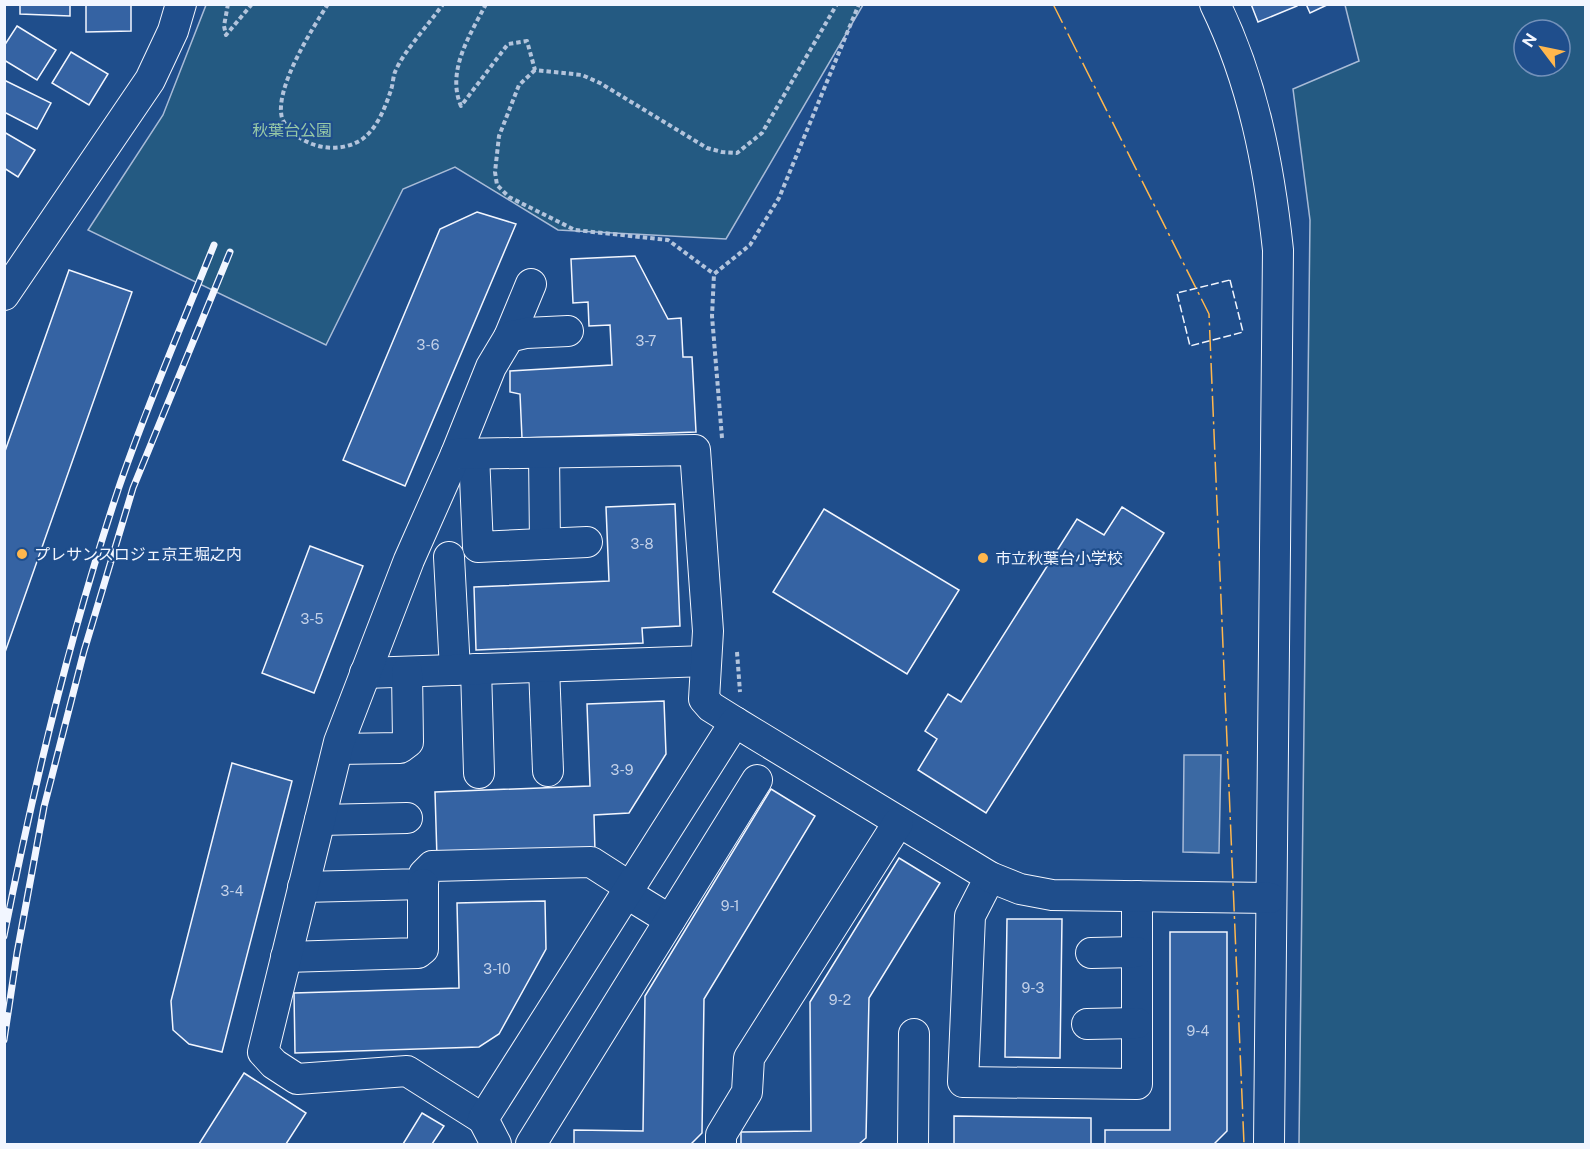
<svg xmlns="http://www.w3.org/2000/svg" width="1590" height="1149" font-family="'Public Sans','Noto Sans JP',sans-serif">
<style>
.green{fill:#245a82;stroke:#a8bbd7;stroke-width:1.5;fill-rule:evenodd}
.water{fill:#3b69a3;stroke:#a8bbd7;stroke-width:1.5}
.building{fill:#3563a3;stroke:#f2f6ff;stroke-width:1.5}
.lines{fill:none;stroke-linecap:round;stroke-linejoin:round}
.minor-casing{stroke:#f2f6ff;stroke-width:32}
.path{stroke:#b3c4dc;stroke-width:4;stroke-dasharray:4.5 3;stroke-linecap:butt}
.minor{stroke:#1f4e8c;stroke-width:30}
.rail-casing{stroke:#f2f6ff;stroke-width:7}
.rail{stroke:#1f4e8c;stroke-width:4.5;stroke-dasharray:14;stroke-linecap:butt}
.fence{stroke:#f2f6ff;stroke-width:1.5;stroke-dasharray:8 3;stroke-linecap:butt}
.power{stroke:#ffb74d;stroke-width:1.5;stroke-dasharray:21 4.5 3 4.5;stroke-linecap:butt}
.poi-dot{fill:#ffb74d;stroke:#1f4e8c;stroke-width:2}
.labels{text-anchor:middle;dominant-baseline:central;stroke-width:4.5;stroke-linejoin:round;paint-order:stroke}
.number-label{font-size:14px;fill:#c3d1e8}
.park-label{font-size:16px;fill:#97c8a6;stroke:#1f4e8c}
.poi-label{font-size:16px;fill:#f2f6ff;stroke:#1f4e8c;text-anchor:start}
</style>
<rect width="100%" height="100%" fill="#1f4e8c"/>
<!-- green -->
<g class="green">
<polygon points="206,5 206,4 863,5 726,239 558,230 455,167 403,189 326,345 88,230 163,115"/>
<path d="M 1345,5 L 1585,5 L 1585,1144 L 1299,1144 L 1310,220 L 1293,89 L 1359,61 ZM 1524,30 L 1560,30 L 1560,66 L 1524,66 Z"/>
</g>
<!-- water -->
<polygon class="water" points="1184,755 1221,755 1219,853 1183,852"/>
<!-- building -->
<g class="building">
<polygon points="20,4 70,4 70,16 20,14"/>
<polygon points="86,4 131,4 131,31 86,32"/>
<polygon points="1251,4 1297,4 1297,6 1258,22"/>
<polygon points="1306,4 1329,4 1310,13"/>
<polygon points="17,26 56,50 37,80 4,60 4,46"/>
<polygon points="71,52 108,74 89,105 52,83"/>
<polygon points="4,80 51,103 37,129 4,112"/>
<polygon points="4,132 35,150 18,177 4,168"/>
<polygon points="477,212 516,224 405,486 343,460 440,229"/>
<polygon points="635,256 668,319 681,318 683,357 692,357 696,432 522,438 520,394 510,392 510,371 612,365 610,325 589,326 588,302 573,303 571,259"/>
<polygon points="69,270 132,292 4,655 4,454"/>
<polygon points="675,504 680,626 642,628 643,643 476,650 474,587 609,581 606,507"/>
<polygon points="1122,507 1164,533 986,813 918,770 937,739 925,731 948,694 961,702 1077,519 1104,535"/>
<polygon points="824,509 959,590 907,674 773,592"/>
<polygon points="310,546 363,566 314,693 262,673"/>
<polygon points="664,701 666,754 629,813 594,815 595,852 437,858 435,792 590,786 587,704"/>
<polygon points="232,763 292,781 222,1052 189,1044 173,1030 171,1001"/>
<polygon points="771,789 815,816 704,999 702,1133 691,1144 574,1144 574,1130 643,1131 645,996"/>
<polygon points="899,858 940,883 869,998 866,1138 859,1144 741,1144 741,1132 811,1131 810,1002"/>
<polygon points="545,901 546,949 499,1034 479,1047 295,1053 294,993 459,988 457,903"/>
<polygon points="1007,919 1062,919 1060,1058 1005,1057"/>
<polygon points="1170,932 1227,932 1227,1131 1214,1144 1105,1144 1105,1130 1170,1130"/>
<polygon points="244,1073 306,1113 286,1144 199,1144"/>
<polygon points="422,1113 444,1126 432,1144 403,1144"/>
<polygon points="954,1116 1091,1118 1091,1144 954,1144"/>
</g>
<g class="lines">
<!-- minor casing -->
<g class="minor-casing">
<g id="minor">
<path d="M 1215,4 C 1253,82 1269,165 1278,250 L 1269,1144"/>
<polyline points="4,295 150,80 173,31 181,4"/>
<polyline points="509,337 531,284"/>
<polyline points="544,453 545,544"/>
<polyline points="456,454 491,367 509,337 526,333 568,331"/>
<polyline points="474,454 478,547 587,542"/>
<polyline points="449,557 455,670"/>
<polyline points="544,667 548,771"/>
<polyline points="476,669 479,773"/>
<polyline points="365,673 706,661"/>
<polyline points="338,749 400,748 408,742 407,672"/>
<polyline points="320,820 407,818"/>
<polyline points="990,877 970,916 963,1082 1137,1084 1137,896"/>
<polyline points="303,887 423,884 424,874 432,866 591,862 630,887"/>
<polyline points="626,893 670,920"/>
<polyline points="1091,953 1136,952"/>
<polyline points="286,957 418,953 423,949 423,884"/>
<polyline points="1087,1024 1137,1023"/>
<polyline points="483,1119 407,1071 297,1079 274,1064 263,1052 339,742 409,560 456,454 695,450 708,631 704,699 711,707 735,722"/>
<polyline points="496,1144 483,1119 735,722 990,877 1020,889 1052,895 1270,898"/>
<polyline points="531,1144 757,780"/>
<polyline points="721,1144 721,1135 747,1092 749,1058 898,823"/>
<polyline points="913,1144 914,1034"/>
</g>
</g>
<!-- path -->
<g class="path">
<polyline points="228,4 224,26 226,35 252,4"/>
<path d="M 328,4 C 312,29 274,89 282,118 C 287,131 300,139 312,144 C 328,150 346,149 361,140 C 377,129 385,108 391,90 C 393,84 393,77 395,72 C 403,52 430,23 443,4"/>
<path d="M 486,4 C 470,35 446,71 461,106 L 508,44 L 527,41 L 535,70 L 582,75 L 600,83 L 707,148 L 722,152 L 737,153 L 762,133 L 837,4"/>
<polyline points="535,70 519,85 499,136 495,172 497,185 509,197 575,230 668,240 714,274"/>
<polyline points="722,438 712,316 714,274 750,245 779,198 859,4"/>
<polyline points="737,652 740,692"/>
</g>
<!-- minor -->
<use href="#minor" class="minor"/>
<!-- rail casing -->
<g class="rail-casing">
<g id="rail">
<path d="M 4,936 C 34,783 70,634 119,487 C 147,405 182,325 214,245"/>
<polyline points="4,1040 17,953 44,807 84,651 133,488 230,252"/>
</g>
</g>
<!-- rail -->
<use href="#rail" class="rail"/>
<!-- fence -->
<polygon class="fence" points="1230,280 1243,332 1190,346 1177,293"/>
<!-- power -->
<polyline class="power" points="1053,4 1209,314 1244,1144"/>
</g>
<!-- markers -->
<g class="poi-dot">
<circle cx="22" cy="554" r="6"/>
<circle cx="983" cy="558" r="6"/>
</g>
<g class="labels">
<!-- number labels -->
<g class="number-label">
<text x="646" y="341">3-7</text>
<text x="428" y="345">3-6</text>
<text x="642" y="544">3-8</text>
<text x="312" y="619">3-5</text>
<text x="622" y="770">3-9</text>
<text x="232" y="891">3-4</text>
<text x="730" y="906">9-1</text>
<text x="497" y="969">3-10</text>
<text x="1033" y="988">9-3</text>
<text x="840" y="1000">9-2</text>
<text x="1198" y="1031">9-4</text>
</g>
<!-- park labels -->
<g class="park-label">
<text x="292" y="130">秋葉台公園</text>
</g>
<!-- poi labels -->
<g class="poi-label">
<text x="34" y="554">プレサンスロジェ京王堀之内</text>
<text x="995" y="558">市立秋葉台小学校</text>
</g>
</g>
<!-- border -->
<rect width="1590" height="1149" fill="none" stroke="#f2f6ff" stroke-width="12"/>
<!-- north arrow -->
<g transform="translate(1542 48) rotate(302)"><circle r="28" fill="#1f4e8c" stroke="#7391ba" stroke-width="1.5"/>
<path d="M0-4.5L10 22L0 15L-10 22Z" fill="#ffb74d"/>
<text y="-9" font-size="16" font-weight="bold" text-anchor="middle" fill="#f2f6ff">N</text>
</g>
</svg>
